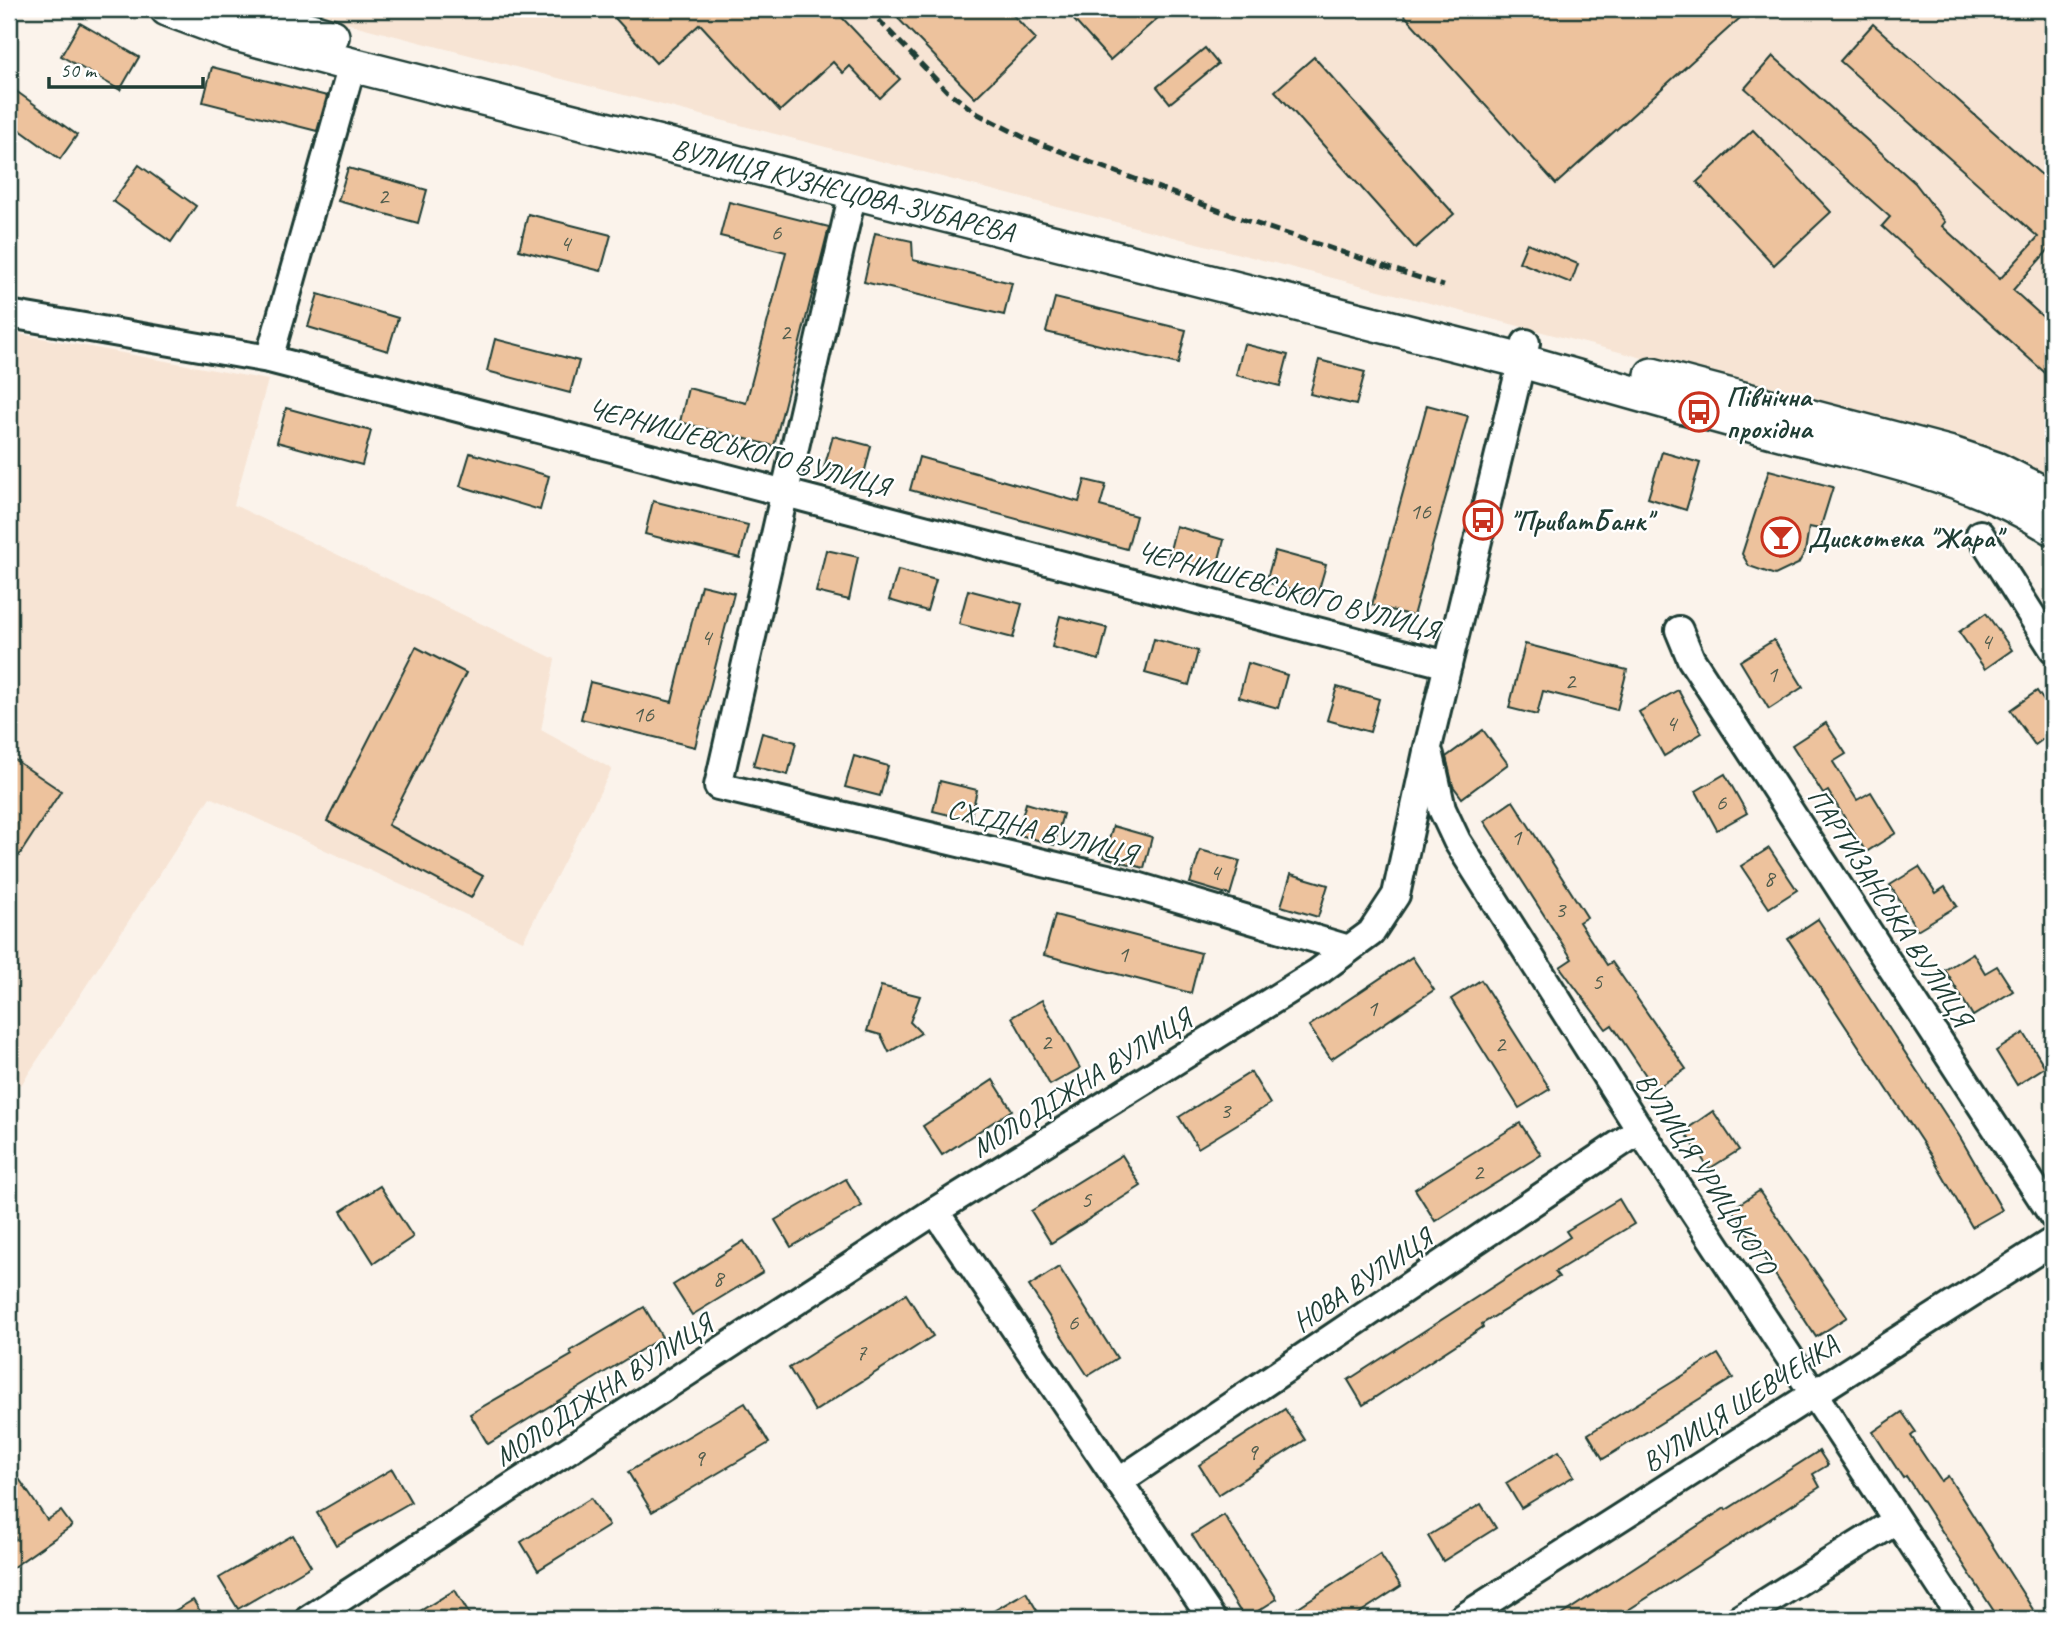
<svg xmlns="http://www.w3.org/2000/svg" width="2062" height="1628" font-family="Caveat,sans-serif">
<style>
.built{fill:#f7e4d4}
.building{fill:#edc29d;stroke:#1f3d34;stroke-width:2}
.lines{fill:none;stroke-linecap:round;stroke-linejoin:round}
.minor-casing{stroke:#1f3d34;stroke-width:32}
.major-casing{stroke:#1f3d34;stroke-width:38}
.minor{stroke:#fff;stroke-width:26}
.major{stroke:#fff;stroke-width:33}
.rail{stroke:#1f3d34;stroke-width:5;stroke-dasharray:10 5;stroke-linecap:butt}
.labels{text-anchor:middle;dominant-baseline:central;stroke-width:5;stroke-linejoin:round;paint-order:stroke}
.number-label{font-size:24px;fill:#525e4e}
.street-label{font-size:28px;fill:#1f3d34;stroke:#fff}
.poi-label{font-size:28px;font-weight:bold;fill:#1f3d34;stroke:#fff;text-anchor:start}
</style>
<rect width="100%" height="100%" fill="#fbf3eb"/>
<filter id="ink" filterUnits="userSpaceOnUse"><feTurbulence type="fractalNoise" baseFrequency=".0143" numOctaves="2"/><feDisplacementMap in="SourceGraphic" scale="14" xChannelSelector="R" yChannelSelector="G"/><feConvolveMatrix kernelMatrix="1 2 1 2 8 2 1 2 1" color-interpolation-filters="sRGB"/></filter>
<g filter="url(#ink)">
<!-- built -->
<g class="built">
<polygon points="291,9 2053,9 2053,480 2002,455 1956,439"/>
<polygon points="9,332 268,380 234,505 555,659 541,730 612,769 523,941 210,797 21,1085 9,1077"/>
</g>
<!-- building -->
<g class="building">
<polygon points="625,9 834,9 900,79 880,98 850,66 843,73 833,62 780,111 700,24 656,63 615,18"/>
<polygon points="889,9 1007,9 1036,39 975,98"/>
<polygon points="1064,9 1168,9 1110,60"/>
<polygon points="1399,9 1750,9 1556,184"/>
<polygon points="80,23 139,57 120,90 61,56"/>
<polygon points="1873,24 2053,185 2053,251 2050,248 2013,290 2053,326 2053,380 1882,226 1890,217 1745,88 1773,56 1915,183 1945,222 1942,226 2000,279 2038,237 1840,61"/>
<polygon points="1205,48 1218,64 1170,103 1157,87"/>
<polygon points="1314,57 1454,214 1415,248 1275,91"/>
<polygon points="212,67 327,96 317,131 203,102"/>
<polygon points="9,86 77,135 60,159 9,122"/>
<polygon points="1753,130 1831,212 1774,265 1697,182"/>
<polygon points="139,165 196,206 171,242 113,201"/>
<polygon points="348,168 427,190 418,223 338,201"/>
<polygon points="729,202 829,227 774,446 680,422 688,388 746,403 786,252 720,236"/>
<polygon points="528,214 611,235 601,271 519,250"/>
<polygon points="875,233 912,241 913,260 1012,283 1004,315 864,282"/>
<polygon points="1527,243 1578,264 1571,283 1519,262"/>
<polygon points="318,294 398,318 388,351 308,327"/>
<polygon points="1055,298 1186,330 1178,364 1046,332"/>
<polygon points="495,339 579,361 570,393 487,371"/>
<polygon points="1244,344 1288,355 1280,386 1236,375"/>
<polygon points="1319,360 1365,372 1356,405 1310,394"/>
<polygon points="1427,405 1468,416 1413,616 1372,605"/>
<polygon points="286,408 371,431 362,465 277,442"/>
<polygon points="833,436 871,446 863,478 824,468"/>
<polygon points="1662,452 1700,463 1686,510 1648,498"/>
<polygon points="470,453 549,476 540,510 460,486"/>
<polygon points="919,457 1079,502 1085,480 1106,485 1100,506 1136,516 1127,549 910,490"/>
<polygon points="1769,470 1833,487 1820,529 1809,527 1805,552 1798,564 1775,575 1749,566 1742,554"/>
<polygon points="653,501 748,525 740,558 645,534"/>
<polygon points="1176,526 1224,540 1216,571 1168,558"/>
<polygon points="826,550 858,557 849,600 816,592"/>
<polygon points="1275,551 1326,565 1317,596 1266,582"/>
<polygon points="898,570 936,580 927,611 889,600"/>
<polygon points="701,585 734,593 695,747 581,719 590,682 672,702"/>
<polygon points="968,590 1022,604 1013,638 959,624"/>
<polygon points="1986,613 2012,650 1985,669 1959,632"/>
<polygon points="1060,616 1107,628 1099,660 1052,647"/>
<polygon points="1154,639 1198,651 1189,685 1145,673"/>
<polygon points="1774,640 1803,687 1769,709 1740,661"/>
<polygon points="1525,644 1627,670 1617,710 1543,691 1537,715 1509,708"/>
<polygon points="416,647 466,673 388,825 483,876 471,898 327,821"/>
<polygon points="1248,663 1287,675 1278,708 1239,697"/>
<polygon points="1337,687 1379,699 1370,732 1327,720"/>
<polygon points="1678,690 1702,733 1664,756 1639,712"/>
<polygon points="2037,691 2053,714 2053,732 2035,745 2010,710"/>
<polygon points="1826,723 1846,754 1833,762 1857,800 1871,792 1896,833 1866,852 1828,791 1823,794 1792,745"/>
<polygon points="1483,730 1508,764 1462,798 1453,786 1446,757"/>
<polygon points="762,733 796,742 788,775 753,766"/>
<polygon points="9,756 61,791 9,871"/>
<polygon points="854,756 888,766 880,796 845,787"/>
<polygon points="1725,774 1747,813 1717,830 1696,791"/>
<polygon points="940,781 977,790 970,820 933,811"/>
<polygon points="1513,801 1587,917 1579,922 1607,965 1612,962 1686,1069 1655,1089 1612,1025 1606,1029 1560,967 1572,959 1484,821"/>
<polygon points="1026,803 1063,814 1054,845 1017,834"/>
<polygon points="1113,826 1152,837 1144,868 1104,857"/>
<polygon points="1769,848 1797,890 1769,908 1741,866"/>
<polygon points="1200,850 1240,861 1230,895 1190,883"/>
<polygon points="1919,867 1936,893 1945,887 1957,906 1917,930 1890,885"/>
<polygon points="1291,874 1328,885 1318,917 1281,906"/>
<polygon points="1055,915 1201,953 1191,993 1044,955"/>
<polygon points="1818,919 1960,1137 2002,1210 1972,1227 1932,1157 1788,939"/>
<polygon points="1973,953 1985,973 1997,966 2013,991 1973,1016 1945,970"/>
<polygon points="1412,957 1434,990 1331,1059 1309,1026"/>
<polygon points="1481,980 1550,1089 1519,1108 1451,999"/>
<polygon points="881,986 920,996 910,1022 921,1033 889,1052 881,1035 867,1031"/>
<polygon points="1042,1000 1080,1068 1050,1085 1012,1017"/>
<polygon points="2024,1033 2045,1067 2017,1085 1996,1051"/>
<polygon points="1251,1072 1270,1104 1198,1148 1179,1117"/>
<polygon points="993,1080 1012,1110 942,1155 923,1126"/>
<polygon points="1713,1111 1739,1150 1709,1169 1684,1131"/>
<polygon points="1520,1123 1541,1155 1435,1221 1415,1189"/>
<polygon points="1122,1155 1141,1186 1051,1243 1031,1211"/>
<polygon points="846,1179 862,1206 791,1247 775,1220"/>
<polygon points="380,1186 413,1237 374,1263 341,1211"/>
<polygon points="1759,1191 1847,1317 1816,1337 1732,1209"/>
<polygon points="1619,1199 1634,1224 1555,1272 1559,1277 1482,1324 1483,1327 1363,1405 1348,1380 1570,1237 1566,1231"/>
<polygon points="744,1241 763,1272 692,1315 673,1285"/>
<polygon points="1059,1267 1117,1358 1088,1376 1029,1286"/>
<polygon points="906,1294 933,1336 815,1411 789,1368"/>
<polygon points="644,1307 662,1337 488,1444 470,1414 572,1355 570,1351"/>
<polygon points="1718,1354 1733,1378 1603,1459 1588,1434"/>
<polygon points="745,1403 769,1443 652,1512 628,1472"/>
<polygon points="1285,1409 1305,1440 1218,1495 1199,1465"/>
<polygon points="1902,1412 1916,1432 1911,1436 1941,1481 1948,1476 2039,1619 1999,1619 1906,1476 1903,1478 1873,1432"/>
<polygon points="1559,1451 1574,1476 1521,1508 1506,1483"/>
<polygon points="1819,1451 1828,1465 1813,1474 1820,1487 1614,1619 1555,1619 1725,1508 1726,1510"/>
<polygon points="9,1464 47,1520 61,1511 72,1526 9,1570 9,1544 16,1539 9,1528"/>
<polygon points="392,1469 411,1502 336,1545 317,1513"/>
<polygon points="591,1498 609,1526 538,1570 521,1542"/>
<polygon points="1481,1504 1496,1528 1443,1561 1428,1536"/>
<polygon points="1224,1515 1277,1599 1245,1619 1192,1535"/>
<polygon points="293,1535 311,1566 238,1609 219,1578"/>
<polygon points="1380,1554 1401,1586 1350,1619 1280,1619"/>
<polygon points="455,1590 472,1619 407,1619"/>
<polygon points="1026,1592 1042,1619 980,1619"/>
<polygon points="193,1600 205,1619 161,1619"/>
</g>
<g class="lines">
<!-- minor casing -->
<g class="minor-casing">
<g id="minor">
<polyline points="853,192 718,786 1120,881 1349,949"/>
<polyline points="9,314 269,359 1448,665"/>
<polyline points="269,359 352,65"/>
<polyline points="1980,534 2053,649"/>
<polyline points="1679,630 1691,659 2053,1216"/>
<polyline points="1430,755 1442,809 1457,841 1640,1130 1962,1619"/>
<polyline points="935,1211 1212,1619"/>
<polyline points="1118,1482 1640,1130"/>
<polyline points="309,1619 935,1211 1318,972 1371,933 1396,895 1428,747 1526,343"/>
<polyline points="1461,1619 2053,1241"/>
<polyline points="1739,1619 1896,1521"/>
</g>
</g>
<!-- major casing -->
<g class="major-casing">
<g id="major">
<path d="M 167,9 L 232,33 L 352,65 L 1522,361 C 1605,385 1689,409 1773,431 C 1869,456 1968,474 2053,528"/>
<polyline points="237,9 332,36"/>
<polyline points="1652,375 1952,454 1996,469 2053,498"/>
</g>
</g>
<!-- minor -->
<use href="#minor" class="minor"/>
<!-- major -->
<use href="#major" class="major"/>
<!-- rail -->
<polyline class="rail" points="868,9 947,91 978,114 1025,138 1242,219 1444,286"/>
</g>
</g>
<!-- icons -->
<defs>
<g id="bus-ring" transform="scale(2.0125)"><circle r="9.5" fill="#fff" stroke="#c8321e" stroke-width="1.5"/><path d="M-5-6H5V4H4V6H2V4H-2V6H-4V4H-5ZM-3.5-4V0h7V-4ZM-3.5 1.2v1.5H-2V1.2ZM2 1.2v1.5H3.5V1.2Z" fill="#c8321e"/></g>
<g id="bar-ring" transform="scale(2.0125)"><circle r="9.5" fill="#fff" stroke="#c8321e" stroke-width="1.5"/><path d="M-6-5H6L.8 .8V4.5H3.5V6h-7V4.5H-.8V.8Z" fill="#c8321e"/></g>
</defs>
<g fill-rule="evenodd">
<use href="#bus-ring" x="1699" y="412"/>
<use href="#bus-ring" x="1483" y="520"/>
<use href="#bar-ring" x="1781" y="537"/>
</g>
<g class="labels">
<!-- number labels -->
<g class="number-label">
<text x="383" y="196">2</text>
<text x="776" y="232">6</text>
<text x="565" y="243">4</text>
<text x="785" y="332">2</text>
<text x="1420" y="511">16</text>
<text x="706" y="637">4</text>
<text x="1986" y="641">4</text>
<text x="1772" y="674">1</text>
<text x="1570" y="681">2</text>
<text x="643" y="714">16</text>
<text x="1671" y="723">4</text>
<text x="1721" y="802">6</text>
<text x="1516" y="837">1</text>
<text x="1215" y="872">4</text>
<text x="1769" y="878">8</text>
<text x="1560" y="909">3</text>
<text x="1123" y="954">1</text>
<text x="1597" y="981">5</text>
<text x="1372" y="1008">1</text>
<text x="1046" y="1042">2</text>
<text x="1500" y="1044">2</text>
<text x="1225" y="1110">3</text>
<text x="1478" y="1172">2</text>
<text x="1086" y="1199">5</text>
<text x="718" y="1278">8</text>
<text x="1073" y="1322">6</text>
<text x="861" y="1352">7</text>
<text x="1252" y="1452">9</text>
<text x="699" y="1458">9</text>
</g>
<!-- street labels -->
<g class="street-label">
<text transform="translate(843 190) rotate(14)">ВУЛИЦЯ КУЗНЄЦОВА-ЗУБАРЄВА</text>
<text transform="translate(739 447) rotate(15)">ЧЕРНИШЕВСЬКОГО ВУЛИЦЯ</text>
<text transform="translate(1288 590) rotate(15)">ЧЕРНИШЕВСЬКОГО ВУЛИЦЯ</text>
<text transform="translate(1042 831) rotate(14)">СХІДНА ВУЛИЦЯ</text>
<text transform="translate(1890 907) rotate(57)">ПАРТИЗАНСЬКА ВУЛИЦЯ</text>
<text transform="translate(1081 1083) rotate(-32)">МОЛОДІЖНА ВУЛИЦЯ</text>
<text transform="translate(1706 1173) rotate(57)">ВУЛИЦЯ УРИЦЬКОГО</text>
<text transform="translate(1362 1280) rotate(-34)">НОВА ВУЛИЦЯ</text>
<text transform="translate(603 1390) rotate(-33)">МОЛОДІЖНА ВУЛИЦЯ</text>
<text transform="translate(1740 1403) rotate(-33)">ВУЛИЦЯ ШЕВЧЕНКА</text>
</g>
<!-- poi labels -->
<g class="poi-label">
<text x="1726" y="396">Північна<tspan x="1726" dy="32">прохідна</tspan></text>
<text x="1510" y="520">"ПриватБанк"</text>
<text x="1808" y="537">Дискотека "Жара"</text>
</g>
</g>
<!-- margin -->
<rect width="2062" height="1628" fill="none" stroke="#fff" stroke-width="35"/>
<rect x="18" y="18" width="2027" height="1593" fill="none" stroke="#1f3d34" stroke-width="2.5" filter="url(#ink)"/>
<!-- scale -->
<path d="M49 77v10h154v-10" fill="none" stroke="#1f3d34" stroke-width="3.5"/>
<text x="60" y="77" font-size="21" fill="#1f3d34" stroke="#ffffff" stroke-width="5" paint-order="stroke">50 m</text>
</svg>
